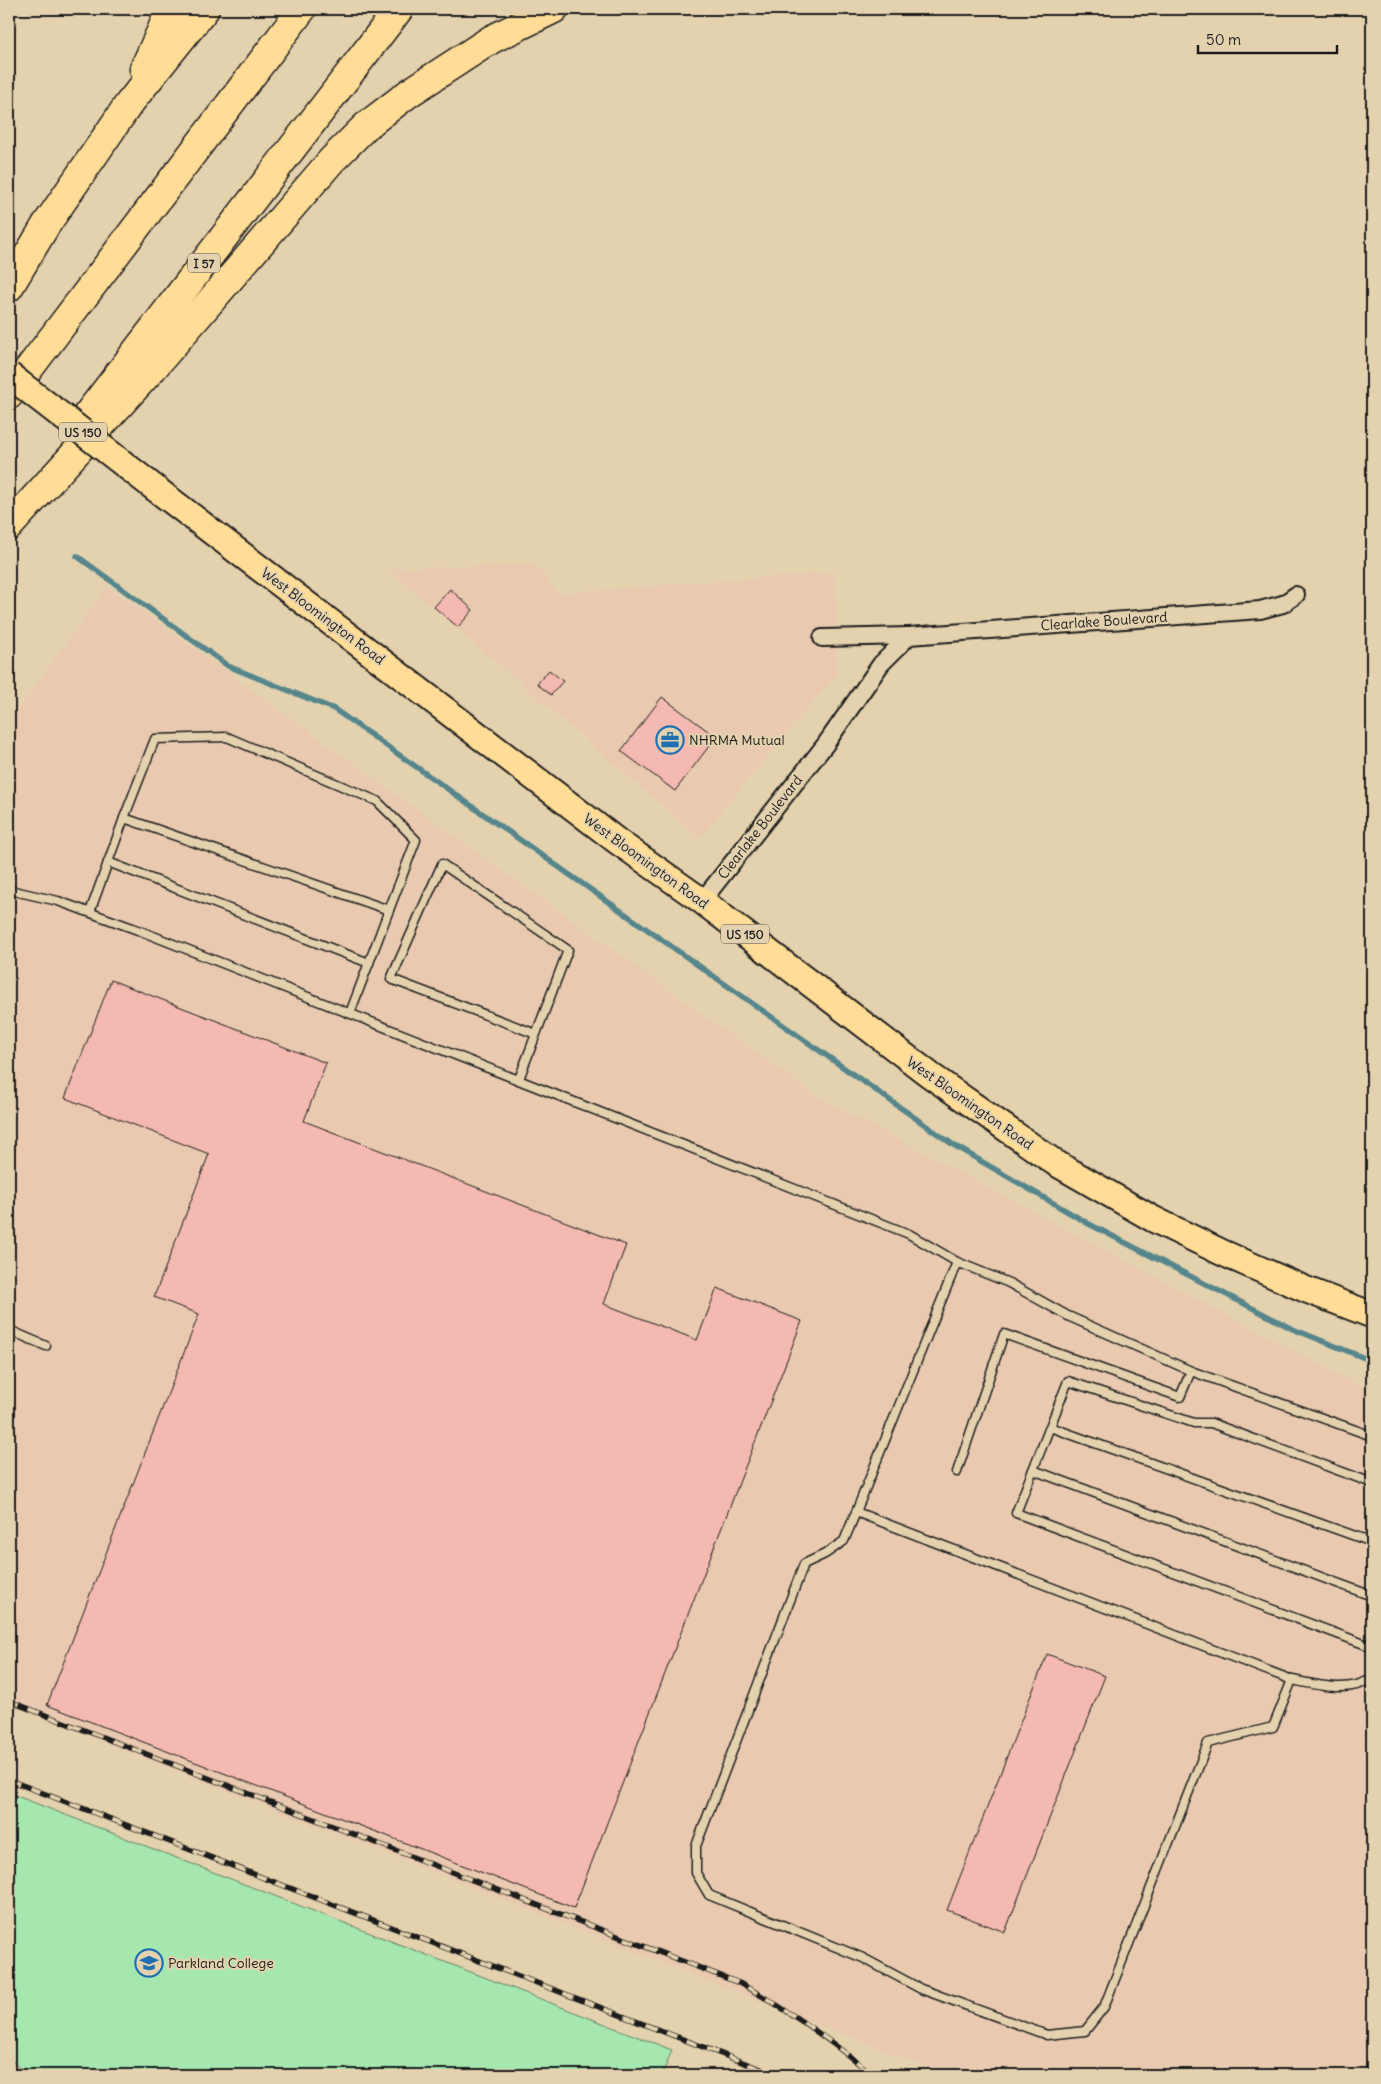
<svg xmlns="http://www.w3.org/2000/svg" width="1381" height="2084" font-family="Delius,sans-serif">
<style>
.built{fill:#e9cab0}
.green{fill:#a6e6af;stroke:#618166}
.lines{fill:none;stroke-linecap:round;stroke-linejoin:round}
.stream{stroke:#56868c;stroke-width:5.5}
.building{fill:#f4b9b1;stroke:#1c1c1c}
.service-casing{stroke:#1c1c1c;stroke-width:11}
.minor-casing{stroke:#1c1c1c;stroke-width:20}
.primary-casing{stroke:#1c1c1c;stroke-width:29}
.motorway-casing{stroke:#1c1c1c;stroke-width:31}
.service{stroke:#e4d2af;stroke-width:8}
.minor{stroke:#e4d2af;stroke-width:16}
.primary{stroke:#ffdd96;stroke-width:25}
.motorway{stroke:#ffdd96;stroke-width:28}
.rail-casing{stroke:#1c1c1c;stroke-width:5.5}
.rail{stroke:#e4d2af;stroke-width:4;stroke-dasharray:11;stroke-linecap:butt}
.primary-bridge-casing{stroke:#1c1c1c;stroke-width:29;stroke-linecap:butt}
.primary-bridge{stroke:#ffdd96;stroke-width:25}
.labels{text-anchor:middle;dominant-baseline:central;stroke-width:4;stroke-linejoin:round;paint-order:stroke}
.shield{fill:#e4d2af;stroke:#585348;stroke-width:1}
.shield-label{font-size:12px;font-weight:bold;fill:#1c1c1c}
.street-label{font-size:14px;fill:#1c1c1c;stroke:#e4d2af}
.poi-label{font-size:14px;fill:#1c1c1c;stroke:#e4d2af;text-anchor:start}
</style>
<rect width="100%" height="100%" fill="#e4d2af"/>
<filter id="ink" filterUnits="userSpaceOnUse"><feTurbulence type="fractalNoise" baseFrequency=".02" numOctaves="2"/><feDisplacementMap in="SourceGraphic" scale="10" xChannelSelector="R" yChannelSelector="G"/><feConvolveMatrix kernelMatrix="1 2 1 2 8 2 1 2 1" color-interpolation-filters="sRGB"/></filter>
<g filter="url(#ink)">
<!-- built -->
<g class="built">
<polygon points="534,564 558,593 835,572 838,672 699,838 388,569"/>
<polygon points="107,586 814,1094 1372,1392 1372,2075 946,2075 9,1705 9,722"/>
</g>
<!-- green -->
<polygon class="green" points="9,1793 672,2050 662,2075 27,2075 9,2058"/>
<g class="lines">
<!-- stream -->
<polyline class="stream" points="77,556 228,666 334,709 955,1146 1089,1224 1293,1329 1372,1361"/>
</g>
<!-- building -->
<g class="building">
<polygon points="450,589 473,610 458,627 434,607"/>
<polygon points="549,670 563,681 551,695 537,684"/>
<polygon points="662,697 716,737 675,791 621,751"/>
<polygon points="111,980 326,1063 304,1121 626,1245 604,1304 697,1340 717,1288 802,1321 574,1908 47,1705 199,1314 154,1297 209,1154 65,1098"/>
<polygon points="1047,1654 1105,1676 1005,1932 947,1910"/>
</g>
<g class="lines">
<!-- service casing -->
<g class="service-casing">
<g id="service">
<polyline points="124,818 155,739 227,737 377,801 416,840 389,910"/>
<polyline points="108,862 369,963"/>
<polyline points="9,892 14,891 58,901 138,930 909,1234 957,1262"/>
<polyline points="90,912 124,818 389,910 350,1013"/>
<polyline points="519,1079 536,1034 391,979 442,864 568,950 536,1034"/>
<polyline points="9,1330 46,1346"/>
<polyline points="1050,1427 1372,1542"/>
<path d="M 1372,1436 L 1191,1371 L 1068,1316 L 1009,1283 L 957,1262 L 856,1512 L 1292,1680 C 1317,1685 1350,1694 1372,1678"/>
<polyline points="1033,1470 1372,1596"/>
<polyline points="957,1472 1004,1334 1180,1397 1191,1371"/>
<polyline points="1372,1483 1211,1423 1194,1423 1068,1381 1016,1513 1372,1647"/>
<polyline points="856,1512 844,1541 825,1554 804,1564 696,1846 696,1873 709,1895 863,1958 921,1989 1047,2035 1085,2031 1104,2007 1208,1743 1273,1727 1292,1680"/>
</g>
</g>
<!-- minor casing -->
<g class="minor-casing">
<g id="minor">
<polyline points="822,638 909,636"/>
<polyline points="702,901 825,745 881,664 909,636 1260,610 1283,604 1296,595"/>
</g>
</g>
<!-- primary casing -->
<g class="primary-casing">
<polyline id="primary" points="156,489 617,841 702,901 930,1075 1054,1162 1153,1219 1223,1253 1307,1290 1372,1315"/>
</g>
<!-- motorway casing -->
<g class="motorway-casing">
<g id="motorway">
<polyline points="144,69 171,9"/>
<polyline points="9,287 46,225 128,105 205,9"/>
<polyline points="9,395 302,9"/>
<polyline points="81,423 399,9"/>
<polyline points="9,526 153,368 331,161 366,126 409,93 492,39 554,9"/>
</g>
</g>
<!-- service -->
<use href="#service" class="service"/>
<!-- minor -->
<use href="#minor" class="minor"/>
<!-- primary -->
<use href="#primary" class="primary"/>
<!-- motorway -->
<use href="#motorway" class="motorway"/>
<!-- rail casing -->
<g class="rail-casing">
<g id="rail">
<path d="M 9,1701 L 739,1983 C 788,2009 830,2040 873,2075"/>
<polyline points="9,1780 776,2075"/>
</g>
</g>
<!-- rail -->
<use href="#rail" class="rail"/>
<!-- primary-bridge casing -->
<g class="primary-bridge-casing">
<polyline id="primary-bridge" points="9,375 156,489"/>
</g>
<!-- primary-bridge -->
<use href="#primary-bridge" class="primary-bridge"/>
</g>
</g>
<!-- icons -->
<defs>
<g id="office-ring" transform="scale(1.4375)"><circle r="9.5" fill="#e4d2af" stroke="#1f6fb2" stroke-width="1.5"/><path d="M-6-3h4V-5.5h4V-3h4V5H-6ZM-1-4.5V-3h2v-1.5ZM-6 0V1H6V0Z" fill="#1f6fb2"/></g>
<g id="university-ring" transform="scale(1.4375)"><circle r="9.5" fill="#e4d2af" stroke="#1f6fb2" stroke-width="1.5"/><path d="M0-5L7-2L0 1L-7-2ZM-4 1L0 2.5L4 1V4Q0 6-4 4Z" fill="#1f6fb2"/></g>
</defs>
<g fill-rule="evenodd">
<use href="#office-ring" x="670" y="740"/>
<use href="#university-ring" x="149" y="1963"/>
</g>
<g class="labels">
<!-- shield labels -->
<g class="shield">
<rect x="188" y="253.5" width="32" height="19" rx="4"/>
<rect x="59" y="422.5" width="48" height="19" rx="4"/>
<rect x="721" y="924.5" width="48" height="19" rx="4"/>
</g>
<g class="shield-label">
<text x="204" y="263">I 57</text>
<text x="83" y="432">US 150</text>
<text x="745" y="934">US 150</text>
</g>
<!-- street labels -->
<g class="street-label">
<text transform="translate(323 616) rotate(37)">West Bloomington Road</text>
<text transform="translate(1104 621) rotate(-4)">Clearlake Boulevard</text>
<text transform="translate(760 827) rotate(-52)">Clearlake Boulevard</text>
<text transform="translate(646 861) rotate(36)">West Bloomington Road</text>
<text transform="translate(970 1103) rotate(35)">West Bloomington Road</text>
</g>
<!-- poi labels -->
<g class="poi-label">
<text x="689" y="740">NHRMA Mutual</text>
<text x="168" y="1963">Parkland College</text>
</g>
</g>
<!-- margin -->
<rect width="1381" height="2084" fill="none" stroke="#e4d2af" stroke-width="30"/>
<rect x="15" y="15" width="1351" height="2054" fill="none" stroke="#1c1c1c" stroke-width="2" filter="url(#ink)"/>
<!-- scale -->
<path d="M1198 45v8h139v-8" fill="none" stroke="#1c1c1c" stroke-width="2.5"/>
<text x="1206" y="45" font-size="15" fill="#1c1c1c" stroke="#e4d2af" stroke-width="4" paint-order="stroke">50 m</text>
</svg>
